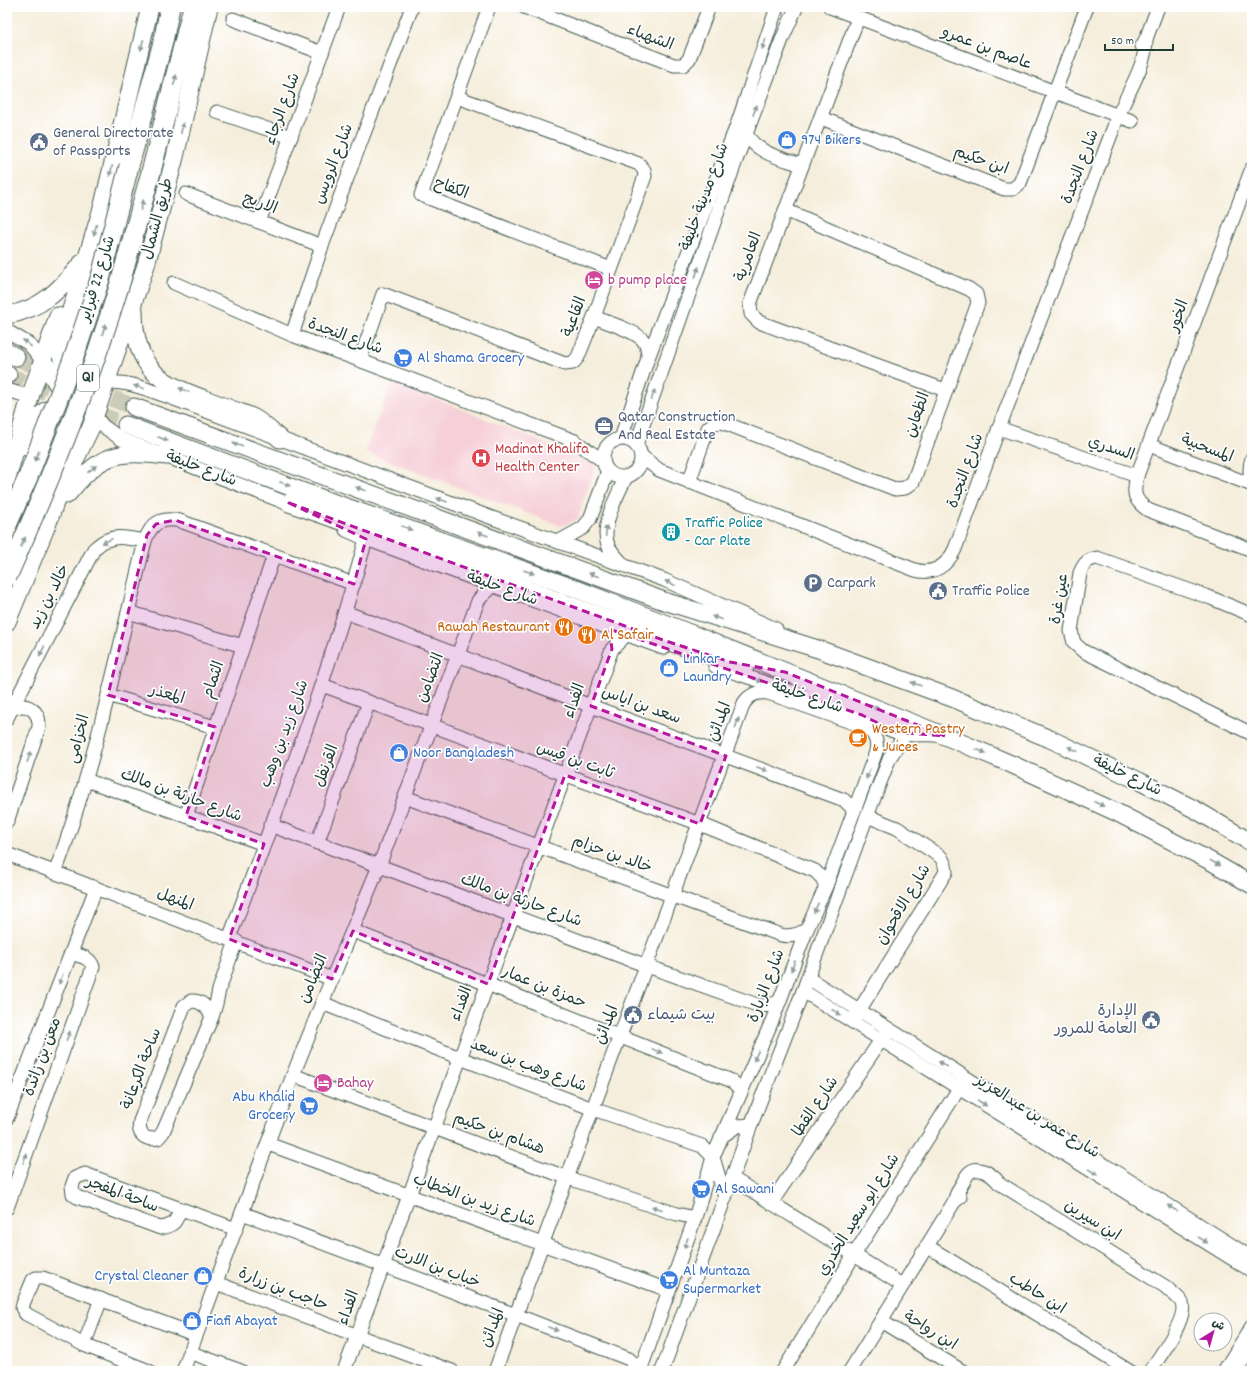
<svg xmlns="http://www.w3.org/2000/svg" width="1259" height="1378" font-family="Dekko,'Playpen Sans Arabic',sans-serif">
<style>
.built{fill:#f6cfd8}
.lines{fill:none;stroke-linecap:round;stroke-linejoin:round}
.major-tunnel{stroke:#cbcbba;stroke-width:17;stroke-dasharray:17 8;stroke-linecap:butt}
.minor-casing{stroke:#3f584d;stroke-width:15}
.major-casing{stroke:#3f584d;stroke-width:19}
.highway-casing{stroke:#3f584d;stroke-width:21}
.minor{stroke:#fff;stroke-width:13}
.major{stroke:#fff;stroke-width:17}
.highway{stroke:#fff;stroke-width:19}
.highway-bridge-casing{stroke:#3f584d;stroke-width:21;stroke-linecap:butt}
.highway-bridge{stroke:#fff;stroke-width:19}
.oneway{fill:#8f9e9a}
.marked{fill:#b5179e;fill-opacity:0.2;stroke:#b5179e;stroke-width:3;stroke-dasharray:8 5;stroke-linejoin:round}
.labels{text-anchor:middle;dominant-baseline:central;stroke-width:3.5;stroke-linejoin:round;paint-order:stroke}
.shield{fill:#fff;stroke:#627771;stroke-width:1}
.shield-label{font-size:15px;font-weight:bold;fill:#1f3d34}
.street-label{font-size:16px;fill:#1f3d34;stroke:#fff}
.service-label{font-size:16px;fill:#4e5e75;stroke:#fff;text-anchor:start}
.shop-label{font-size:16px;fill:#366cbe;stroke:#fff;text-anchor:start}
.hotel-label{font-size:16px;fill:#b23c85;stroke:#fff;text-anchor:start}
.health-label{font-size:16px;fill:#be3a42;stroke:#fff;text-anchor:start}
.culture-label{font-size:16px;fill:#0d838f;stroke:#fff;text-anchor:start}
.food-label{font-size:16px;fill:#c56008;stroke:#fff;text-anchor:start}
</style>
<rect width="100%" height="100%" fill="#fff"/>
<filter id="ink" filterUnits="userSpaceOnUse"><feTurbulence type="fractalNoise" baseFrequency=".025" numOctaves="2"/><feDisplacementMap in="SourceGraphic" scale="8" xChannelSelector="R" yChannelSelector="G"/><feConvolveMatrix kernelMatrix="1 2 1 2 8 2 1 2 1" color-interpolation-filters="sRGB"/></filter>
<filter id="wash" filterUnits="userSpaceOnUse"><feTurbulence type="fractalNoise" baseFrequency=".012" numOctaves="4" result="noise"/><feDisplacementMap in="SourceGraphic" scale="16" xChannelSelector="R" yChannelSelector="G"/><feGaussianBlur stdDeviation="0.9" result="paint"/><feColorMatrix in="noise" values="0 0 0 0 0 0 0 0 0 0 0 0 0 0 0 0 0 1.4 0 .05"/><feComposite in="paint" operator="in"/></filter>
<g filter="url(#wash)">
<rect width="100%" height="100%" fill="#f6eedc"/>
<!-- built -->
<polygon class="built" points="392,381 596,464 578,519 561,526 365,452"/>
</g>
<g filter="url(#ink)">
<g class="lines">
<!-- major-tunnel -->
<g class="major-tunnel">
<polyline points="16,357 54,374"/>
<polyline points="8,375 68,403 126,425"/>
<polyline points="89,389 134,407"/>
</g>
<!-- minor casing -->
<g class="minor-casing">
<g id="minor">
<polyline points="489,7 421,195 611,269"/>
<polyline points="524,7 674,65 683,65 689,59 709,7"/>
<polyline points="830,7 1132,121"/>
<polyline points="858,18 750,304 751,314 759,322 945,390"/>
<polyline points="233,19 322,53"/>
<polyline points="1142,46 1146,39 1158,7"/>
<polyline points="217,112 291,137"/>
<polyline points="821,118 1004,189 1013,189 1020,183 1087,7"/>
<path d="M 746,134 C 758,154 781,158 802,165"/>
<path d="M 1252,168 L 1137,476 C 1133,492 1133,500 1148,510 L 1252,550"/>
<polyline points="186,194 322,246"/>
<polyline points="259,222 339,7"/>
<polyline points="174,283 292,335 575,441 603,461"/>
<path d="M 594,317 C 606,322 634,330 643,340 C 647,345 648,351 648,358"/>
<polyline points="7,331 29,344 43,361"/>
<polyline points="292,335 322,246 346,181 412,7"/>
<polyline points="360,360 383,294 565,364 573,363 578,357 594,317 645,176 644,170 639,164 457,97"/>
<path d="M 105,384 C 110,383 116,382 121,383 C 136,384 151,391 166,396 L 487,516 L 664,580 L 776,629"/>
<polyline points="7,390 24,395 31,394"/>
<polyline points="95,416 103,426 121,439 297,507"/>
<polyline points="999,428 1137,476"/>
<circle cx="622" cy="458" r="19"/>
<polyline points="621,439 625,426 648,358 738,122 777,7"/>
<polyline points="636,445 735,163 783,37 796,8"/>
<polyline points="1149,445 1252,485"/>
<path d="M 641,456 L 659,470 L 915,570 C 933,575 947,566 955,549 L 999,428 L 1118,116 C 1128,91 1146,66 1146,39"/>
<path d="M 1252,458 C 1249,467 1249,473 1252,482"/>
<polyline points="689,482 708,428 714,423 722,422 895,489 905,488 913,482 978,303 976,294 969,289 785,210"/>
<polyline points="346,530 366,539 663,648"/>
<polyline points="558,542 583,528 590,519 608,471"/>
<path d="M 623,564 C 617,558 611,552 608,545 C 600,526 618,494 626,477"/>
<polyline points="128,612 243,646"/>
<polyline points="345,612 591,706 844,800 850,806 854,811"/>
<path d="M 1252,615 L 1211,598 L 1097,558 C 1087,560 1084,563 1080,573 L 1071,631 L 1074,643 L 1083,651 L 1252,734"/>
<path d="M 715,666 L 862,715 C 876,722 888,731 903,734 C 913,736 925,734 935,735"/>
<polyline points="322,685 700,824 815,871 822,878 826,886"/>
<polyline points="108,695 215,727"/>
<path d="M 7,718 L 94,549 C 98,546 102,541 107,540 C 119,535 133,539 145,541"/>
<polyline points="86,780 264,844"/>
<path d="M 405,797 L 673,896 L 781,935 C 791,937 799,935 807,929"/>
<polyline points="186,816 274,555"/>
<path d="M 7,822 L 39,727 C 40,711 27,701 12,709"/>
<polyline points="270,825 647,966 760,1006 771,1005 780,1001"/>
<polyline points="317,843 369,702"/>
<polyline points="7,854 332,979"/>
<path d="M 55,873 C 95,766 118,652 145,541 C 151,523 161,517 180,521 L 354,584"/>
<polyline points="353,931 732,1081 741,1090"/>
<path d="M 229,939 C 278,807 329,675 366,539"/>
<polyline points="71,953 96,888"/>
<polyline points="808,978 1252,1258"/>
<polyline points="803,991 1252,1271"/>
<polyline points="322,1003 460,1058 593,1109 702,1146 713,1157 725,1198"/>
<path d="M 212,1017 C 208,1008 202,1000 191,1001 L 184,1006 L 140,1121 C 137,1134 145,1141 158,1138 L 163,1132 L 212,1017 L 216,1004 L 219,990 L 236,941"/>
<polyline points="855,1017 946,872 945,865 941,857 897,828 867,816"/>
<polyline points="293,1075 568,1178 677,1214 695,1218"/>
<path d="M 7,1118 L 71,953 C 80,956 90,957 93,967 L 7,1208"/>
<polyline points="721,1137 737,1126 751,1125"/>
<polyline points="268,1144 668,1290"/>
<polyline points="732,1178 902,1285"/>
<path d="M 954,1202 C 956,1195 958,1190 962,1184 C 964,1181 966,1176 969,1173 C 978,1164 993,1175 999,1183 L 1166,1287 C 1171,1293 1179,1297 1182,1303 C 1188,1318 1159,1358 1150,1371"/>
<polyline points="771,1203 885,1034"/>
<path d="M 180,1209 C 176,1222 174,1226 160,1228 L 77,1197 L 73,1194 L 72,1186 L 75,1178 L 85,1174 L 236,1229"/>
<polyline points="242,1213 516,1315 629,1359 635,1365 637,1371"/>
<polyline points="927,1246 1129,1371"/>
<polyline points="216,1283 452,1371"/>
<polyline points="881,1321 962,1371"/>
<polyline points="84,1345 101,1299"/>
<polyline points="189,1352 241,1371"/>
<polyline points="149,1371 84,1345 26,1314 22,1308 23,1304 33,1280 36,1278 43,1278 196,1335"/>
<polyline points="183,1371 293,1075 322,1003 379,866 478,601 482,596 493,586"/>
<polyline points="344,1371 612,649 626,635"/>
<path d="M 495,1371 L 744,703 C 750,694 757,692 768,693 L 865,727 C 875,734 878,740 876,752 L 826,886 L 807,929 L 772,1021 L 713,1157 L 695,1218 L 640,1371"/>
<polyline points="662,1371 732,1178 751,1125 803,991 867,816 890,757 905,735"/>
<polyline points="783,1371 854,1255 963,1082"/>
<polyline points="850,1371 954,1202 960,1197"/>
<polyline points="1224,1371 1252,1326"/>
<polyline points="1236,1371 1252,1347"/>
</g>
</g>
<!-- major casing -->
<g class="major-casing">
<g id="major">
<path d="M 134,310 C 134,383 174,386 231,409 C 238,412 247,414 254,418 C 263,423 272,432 280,439"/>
<path d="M 7,315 C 42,310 61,288 83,262"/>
<polyline points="7,352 16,357"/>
<polyline points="43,361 67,400"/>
<polyline points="7,375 8,375"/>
<polyline points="88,403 62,361 61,353 62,339 103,205 150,7"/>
<polyline points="134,407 664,601 821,650 952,698 1050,739 1139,781 1196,810 1252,843"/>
<polyline points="126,425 301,491 571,587 682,630 945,736 1011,764 1116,812 1212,862 1252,885"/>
<path d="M 26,447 C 31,437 34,421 43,413 C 57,400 75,415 72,432"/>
<polyline points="7,479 31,394 58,316"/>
<path d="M 67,495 C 100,454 115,450 167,456"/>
<polyline points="289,503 415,547 666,641 730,662 746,665"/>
<polyline points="7,622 49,520 56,500 91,427 146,265 175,157 209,7"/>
</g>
</g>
<!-- highway casing -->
<g class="highway-casing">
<g id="highway">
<polyline points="129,166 163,42 170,7"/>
<polyline points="151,172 193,7"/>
</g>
</g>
<!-- minor -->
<use href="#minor" class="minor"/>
<!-- major -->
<use href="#major" class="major"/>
<!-- highway -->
<use href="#highway" class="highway"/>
<!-- highway-bridge casing -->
<g class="highway-bridge-casing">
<g id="highway-bridge">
<polyline points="7,525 28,477 75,354 101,276 129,166"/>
<path d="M 7,577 C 50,481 90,382 121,280 C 131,244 141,208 151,172"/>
</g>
</g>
<!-- highway-bridge -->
<use href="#highway-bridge" class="highway-bridge"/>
</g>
<!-- one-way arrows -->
<defs><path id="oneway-solid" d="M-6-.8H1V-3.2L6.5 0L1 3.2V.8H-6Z"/></defs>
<g class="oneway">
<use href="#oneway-solid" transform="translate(764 44) rotate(109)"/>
<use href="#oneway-solid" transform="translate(142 45) rotate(104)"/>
<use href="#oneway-solid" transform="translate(175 80) rotate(-76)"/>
<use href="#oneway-solid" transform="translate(755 110) rotate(-69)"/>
<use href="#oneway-solid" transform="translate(182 128) rotate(-77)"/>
<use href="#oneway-solid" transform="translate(111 171) rotate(104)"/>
<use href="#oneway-solid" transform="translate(142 205) rotate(-74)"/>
<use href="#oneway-solid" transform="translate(95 230) rotate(106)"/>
<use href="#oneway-solid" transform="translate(697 272) rotate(-71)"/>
<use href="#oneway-solid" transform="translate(104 329) rotate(-72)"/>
<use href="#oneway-solid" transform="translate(27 343) rotate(-141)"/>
<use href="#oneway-solid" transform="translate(139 387) rotate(-164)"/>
<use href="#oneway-solid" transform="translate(184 390) rotate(-158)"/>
<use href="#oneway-solid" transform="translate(653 395) rotate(-71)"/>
<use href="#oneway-solid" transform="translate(163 439) rotate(21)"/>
<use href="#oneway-solid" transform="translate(238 445) rotate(-160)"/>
<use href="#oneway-solid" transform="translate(37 456) rotate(111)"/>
<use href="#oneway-solid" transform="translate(92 469) rotate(-38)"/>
<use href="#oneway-solid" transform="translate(285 484) rotate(21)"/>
<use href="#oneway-solid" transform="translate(361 489) rotate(-160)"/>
<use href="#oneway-solid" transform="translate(442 500) rotate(-160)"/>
<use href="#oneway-solid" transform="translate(407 528) rotate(20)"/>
<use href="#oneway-solid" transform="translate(606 531) rotate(-87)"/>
<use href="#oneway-solid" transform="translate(483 534) rotate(-160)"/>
<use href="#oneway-solid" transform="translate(107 541) rotate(156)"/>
<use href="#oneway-solid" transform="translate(23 542) rotate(-66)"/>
<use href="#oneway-solid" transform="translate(529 572) rotate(20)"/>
<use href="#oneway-solid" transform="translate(594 575) rotate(-160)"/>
<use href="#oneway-solid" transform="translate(670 583) rotate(-156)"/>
<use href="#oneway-solid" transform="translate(717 618) rotate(-163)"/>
<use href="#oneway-solid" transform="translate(42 651) rotate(117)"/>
<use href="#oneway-solid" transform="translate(757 680) rotate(19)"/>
<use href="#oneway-solid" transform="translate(916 684) rotate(-160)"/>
<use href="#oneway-solid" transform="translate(874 707) rotate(22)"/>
<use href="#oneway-solid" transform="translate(737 723) rotate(-71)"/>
<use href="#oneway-solid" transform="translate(1073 749) rotate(-154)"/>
<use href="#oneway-solid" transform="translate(981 751) rotate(23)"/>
<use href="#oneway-solid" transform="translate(29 757) rotate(-71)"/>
<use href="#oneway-solid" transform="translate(762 769) rotate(21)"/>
<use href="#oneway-solid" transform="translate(868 774) rotate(110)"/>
<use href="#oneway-solid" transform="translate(1099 804) rotate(25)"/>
<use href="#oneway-solid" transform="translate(1215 863) rotate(29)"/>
<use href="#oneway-solid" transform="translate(816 908) rotate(114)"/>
<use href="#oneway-solid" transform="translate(793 966) rotate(111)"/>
<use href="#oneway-solid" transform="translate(61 979) rotate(111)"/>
<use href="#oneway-solid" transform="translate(836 1012) rotate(32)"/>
<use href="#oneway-solid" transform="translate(68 1036) rotate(-70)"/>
<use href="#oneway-solid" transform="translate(657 1051) rotate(22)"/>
<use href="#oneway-solid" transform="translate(756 1056) rotate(114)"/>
<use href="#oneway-solid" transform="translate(943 1064) rotate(-148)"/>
<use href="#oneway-solid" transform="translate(982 1103) rotate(32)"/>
<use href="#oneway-solid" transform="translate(25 1158) rotate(-70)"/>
<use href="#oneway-solid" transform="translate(1093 1172) rotate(32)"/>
<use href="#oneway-solid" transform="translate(657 1208) rotate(-162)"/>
<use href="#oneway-solid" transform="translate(1172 1208) rotate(-148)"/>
<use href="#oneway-solid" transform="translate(1203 1240) rotate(32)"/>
<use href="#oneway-solid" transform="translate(686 1243) rotate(110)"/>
<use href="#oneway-solid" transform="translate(553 1329) rotate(21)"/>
</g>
</g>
<!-- marked area -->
<path class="marked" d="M 289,503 L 666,641 L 730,662 L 785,672 L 945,736 L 895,732 L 862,715 L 609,629 L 612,649 L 591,706 L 726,756 L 700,824 L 565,775 L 488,984 L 353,931 L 332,979 L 229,939 L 264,844 L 186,816 L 215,727 L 108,695 L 147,535 L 156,524 L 175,520 L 354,584 L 366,539 Z"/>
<!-- icons -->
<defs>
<g id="shop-disc" transform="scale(1)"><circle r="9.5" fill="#3f7fe0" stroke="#fff"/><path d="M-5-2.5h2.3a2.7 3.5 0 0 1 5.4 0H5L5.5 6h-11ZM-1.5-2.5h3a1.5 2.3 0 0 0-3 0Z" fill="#fff"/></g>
<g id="civic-disc" transform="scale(1)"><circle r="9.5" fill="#5c6f8a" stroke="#fff"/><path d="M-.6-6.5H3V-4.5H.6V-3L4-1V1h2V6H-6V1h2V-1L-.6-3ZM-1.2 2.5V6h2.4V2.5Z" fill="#fff"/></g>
<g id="hotel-disc" transform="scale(1)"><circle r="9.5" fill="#d1479c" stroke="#fff"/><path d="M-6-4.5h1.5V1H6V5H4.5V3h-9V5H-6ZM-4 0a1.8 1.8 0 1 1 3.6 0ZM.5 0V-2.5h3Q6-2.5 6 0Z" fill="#fff"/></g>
<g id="supermarket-disc" transform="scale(1)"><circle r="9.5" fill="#3f7fe0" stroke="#fff"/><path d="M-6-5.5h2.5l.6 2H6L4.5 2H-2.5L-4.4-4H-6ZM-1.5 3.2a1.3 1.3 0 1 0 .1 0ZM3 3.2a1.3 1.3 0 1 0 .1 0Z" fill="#fff"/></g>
<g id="office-disc" transform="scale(1)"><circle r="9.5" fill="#5c6f8a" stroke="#fff"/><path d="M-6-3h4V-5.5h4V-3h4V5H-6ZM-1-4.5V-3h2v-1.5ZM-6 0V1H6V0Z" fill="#fff"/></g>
<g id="hospital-disc" transform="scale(1)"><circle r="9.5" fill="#e0444e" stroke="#fff"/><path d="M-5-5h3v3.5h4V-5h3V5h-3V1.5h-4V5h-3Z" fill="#fff"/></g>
<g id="building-disc" transform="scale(1)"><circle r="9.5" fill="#0f9aa8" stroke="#fff"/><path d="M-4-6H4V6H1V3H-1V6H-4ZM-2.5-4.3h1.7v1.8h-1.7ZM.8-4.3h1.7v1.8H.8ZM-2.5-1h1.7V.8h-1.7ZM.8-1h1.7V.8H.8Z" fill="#fff"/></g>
<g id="parking-disc" transform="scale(1)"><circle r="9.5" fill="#5c6f8a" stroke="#fff"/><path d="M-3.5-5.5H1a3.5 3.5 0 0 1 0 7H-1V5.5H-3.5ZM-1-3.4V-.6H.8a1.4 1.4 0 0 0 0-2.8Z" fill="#fff"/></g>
<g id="restaurant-disc" transform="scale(1)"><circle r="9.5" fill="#e8710a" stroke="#fff"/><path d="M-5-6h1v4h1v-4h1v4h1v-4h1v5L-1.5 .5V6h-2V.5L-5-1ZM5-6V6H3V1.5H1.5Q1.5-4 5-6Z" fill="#fff"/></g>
<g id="cafe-disc" transform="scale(1)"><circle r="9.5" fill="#e8710a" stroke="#fff"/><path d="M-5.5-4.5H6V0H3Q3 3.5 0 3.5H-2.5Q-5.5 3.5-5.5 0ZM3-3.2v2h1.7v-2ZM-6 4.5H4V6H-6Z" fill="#fff"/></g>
</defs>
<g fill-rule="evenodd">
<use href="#shop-disc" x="787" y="140"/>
<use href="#civic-disc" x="39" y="142"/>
<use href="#hotel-disc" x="594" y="280"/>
<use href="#supermarket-disc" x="403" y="358"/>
<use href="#office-disc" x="604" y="426"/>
<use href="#hospital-disc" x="481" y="458"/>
<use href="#building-disc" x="671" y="532"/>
<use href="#parking-disc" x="813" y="583"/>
<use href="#civic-disc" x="938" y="591"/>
<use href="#restaurant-disc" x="564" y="627"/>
<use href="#restaurant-disc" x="587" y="635"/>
<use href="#shop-disc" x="669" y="668"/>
<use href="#cafe-disc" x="858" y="738"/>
<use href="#shop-disc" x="399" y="753"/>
<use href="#civic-disc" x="633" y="1015"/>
<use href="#civic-disc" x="1151" y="1020"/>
<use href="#hotel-disc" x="323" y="1083"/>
<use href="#supermarket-disc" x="309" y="1106"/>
<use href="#supermarket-disc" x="701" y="1189"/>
<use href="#shop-disc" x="203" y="1276"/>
<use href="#supermarket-disc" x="669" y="1280"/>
<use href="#shop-disc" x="192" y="1321"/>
</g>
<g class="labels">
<!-- shield labels -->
<rect class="shield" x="77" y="365" width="22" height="26" rx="3"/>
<g class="shield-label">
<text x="88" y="378">Q1</text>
</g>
<!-- street labels -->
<g class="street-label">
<text transform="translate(650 38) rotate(21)">الشهباء</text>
<text transform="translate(987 49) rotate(21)">عاصم بن عمرو</text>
<text transform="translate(283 109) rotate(-70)">شارع الرجاء</text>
<text transform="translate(981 161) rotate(20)">ابن حكيم</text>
<text transform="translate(334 164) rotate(-69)">شارع الرويس</text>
<text transform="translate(1081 167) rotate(-69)">شارع النجدة</text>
<text transform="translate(451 189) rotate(21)">الكفاح</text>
<text transform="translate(705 197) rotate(-70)">شارع مدينة خليفة</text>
<text transform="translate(260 204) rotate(21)">الاريج</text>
<text transform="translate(158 219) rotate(-75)">طريق الشمال</text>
<text transform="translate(749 257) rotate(-70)">العامرية</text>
<text transform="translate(98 279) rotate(-73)">شارع 22 فبراير</text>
<text transform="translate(1179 316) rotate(-70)">الخور</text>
<text transform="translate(575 317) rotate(-69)">القاعية</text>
<text transform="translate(345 337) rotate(20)">شارع النجدة</text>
<text transform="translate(918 415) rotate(-71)">الظعاين</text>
<text transform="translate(1111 449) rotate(19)">السدري</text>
<text transform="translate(1207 449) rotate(21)">المسحبية</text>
<text transform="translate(201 469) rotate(21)">شارع خليفة</text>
<text transform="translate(966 471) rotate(-70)">شارع النجدة</text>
<text transform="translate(502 589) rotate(20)">شارع خليفة</text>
<text transform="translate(50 597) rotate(-63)">خالد بن زيد</text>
<text transform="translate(1060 599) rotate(-81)">عين غرة</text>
<text transform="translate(431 678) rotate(-69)">التضامن</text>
<text transform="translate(214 680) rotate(-71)">الثمام</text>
<text transform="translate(167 695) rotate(17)">المعذر</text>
<text transform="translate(807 697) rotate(19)">شارع خليفة</text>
<text transform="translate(575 701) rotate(-70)">الفداء</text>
<text transform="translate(641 706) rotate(20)">سعد بن اياس</text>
<text transform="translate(720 722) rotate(-70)">المدائن</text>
<text transform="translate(285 734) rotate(-70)">شارع زيد بن وهب</text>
<text transform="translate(79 739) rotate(-75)">الخزامى</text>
<text transform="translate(575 761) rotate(20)">ثابت بن قيس</text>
<text transform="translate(327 766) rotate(-70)">القرنفل</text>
<text transform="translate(1127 776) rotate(26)">شارع خليفة</text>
<text transform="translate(181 796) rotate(20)">شارع حارثة بن مالك</text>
<text transform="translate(612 855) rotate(20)">خالد بن حزام</text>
<text transform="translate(175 900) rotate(21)">المنهل</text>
<text transform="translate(521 901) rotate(20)">شارع حارثة بن مالك</text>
<text transform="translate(904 905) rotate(-59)">شارع الاقحوان</text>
<text transform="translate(314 979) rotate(-67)">التضامن</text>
<text transform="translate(767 986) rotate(-69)">شارع الزبارة</text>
<text transform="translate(544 988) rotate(22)">حمزة بن عمار</text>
<text transform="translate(462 1004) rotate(-69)">الفداء</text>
<text transform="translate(607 1025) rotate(-69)">المدائن</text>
<text transform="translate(43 1057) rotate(-70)">معن بن زائدة</text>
<text transform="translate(528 1066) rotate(21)">شارع وهب بن سعد</text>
<text transform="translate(142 1069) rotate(-69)">ساحة الكرعانة</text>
<text transform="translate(816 1107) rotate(-56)">شارع القطا</text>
<text transform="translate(1037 1117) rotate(32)">شارع عمر بن عبدالعزيز</text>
<text transform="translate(499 1134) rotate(20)">هشام بن حكيم</text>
<text transform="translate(122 1195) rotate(21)">ساحة المفجر</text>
<text transform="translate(474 1201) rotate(20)">شارع زيد بن الخطاب</text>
<text transform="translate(859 1215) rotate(-58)">شارع ابو سعيد الخدري</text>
<text transform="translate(1092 1221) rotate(32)">ابن سيرين</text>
<text transform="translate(437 1268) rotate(21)">خباب بن الارت</text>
<text transform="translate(283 1290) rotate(21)">حاجب بن زرارة</text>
<text transform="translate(1037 1294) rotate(32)">ابن حاطب</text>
<text transform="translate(349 1308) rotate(-70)">الفداء</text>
<text transform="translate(493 1328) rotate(-69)">المدائن</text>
<text transform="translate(930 1331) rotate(32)">ابن رواحة</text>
</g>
<!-- service labels -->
<g class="service-label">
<text x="53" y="133">General Directorate<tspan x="53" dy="18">of Passports</tspan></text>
<text x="618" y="417">Qatar Construction<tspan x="618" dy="18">And Real Estate</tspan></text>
<text x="827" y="583">Carpark</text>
<text x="952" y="591">Traffic Police</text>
<text x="1137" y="1011" text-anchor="end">الإدارة<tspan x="1137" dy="18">العامة للمرور</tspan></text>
<text x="647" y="1015">بيت شيماء</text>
</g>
<!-- shop labels -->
<g class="shop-label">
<text x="801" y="140">974 Bikers</text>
<text x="417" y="358">Al Shama Grocery</text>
<text x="683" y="659">Linkar<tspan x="683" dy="18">Laundry</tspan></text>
<text x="413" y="753">Noor Bangladesh</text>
<text x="295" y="1097" text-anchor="end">Abu Khalid<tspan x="295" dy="18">Grocery</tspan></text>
<text x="715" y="1189">Al Sawani</text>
<text x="683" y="1271">Al Muntaza<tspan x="683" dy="18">Supermarket</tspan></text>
<text x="189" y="1276" text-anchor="end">Crystal Cleaner</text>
<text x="206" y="1321">Fiafi Abayat</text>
</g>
<!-- hotel labels -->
<g class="hotel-label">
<text x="608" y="280">b pump place</text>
<text x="337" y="1083">Bahay</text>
</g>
<!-- health labels -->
<g class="health-label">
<text x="495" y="449">Madinat Khalifa<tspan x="495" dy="18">Health Center</tspan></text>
</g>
<!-- culture labels -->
<g class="culture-label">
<text x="685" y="523">Traffic Police<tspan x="685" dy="18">- Car Plate</tspan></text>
</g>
<!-- food labels -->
<g class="food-label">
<text x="550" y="627" text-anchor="end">Rawah Restaurant</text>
<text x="601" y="635">Al Safair</text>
<text x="872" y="729">Western Pastry<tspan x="872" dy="18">&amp; Juices</tspan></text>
</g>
</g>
<!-- margin -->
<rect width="1259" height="1378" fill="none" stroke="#fff" stroke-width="24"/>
<!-- north arrow -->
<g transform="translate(1213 1332) rotate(37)"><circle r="19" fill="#ffffff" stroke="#a5b1ae"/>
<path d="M0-3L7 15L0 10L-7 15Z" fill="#b5179e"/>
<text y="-6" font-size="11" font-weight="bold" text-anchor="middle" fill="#1f3d34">ش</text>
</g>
<!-- scale -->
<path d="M1105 44v6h68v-6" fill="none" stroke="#1f3d34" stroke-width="2"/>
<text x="1111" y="44" font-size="12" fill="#1f3d34" stroke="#ffffff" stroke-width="3" paint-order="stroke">50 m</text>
</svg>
